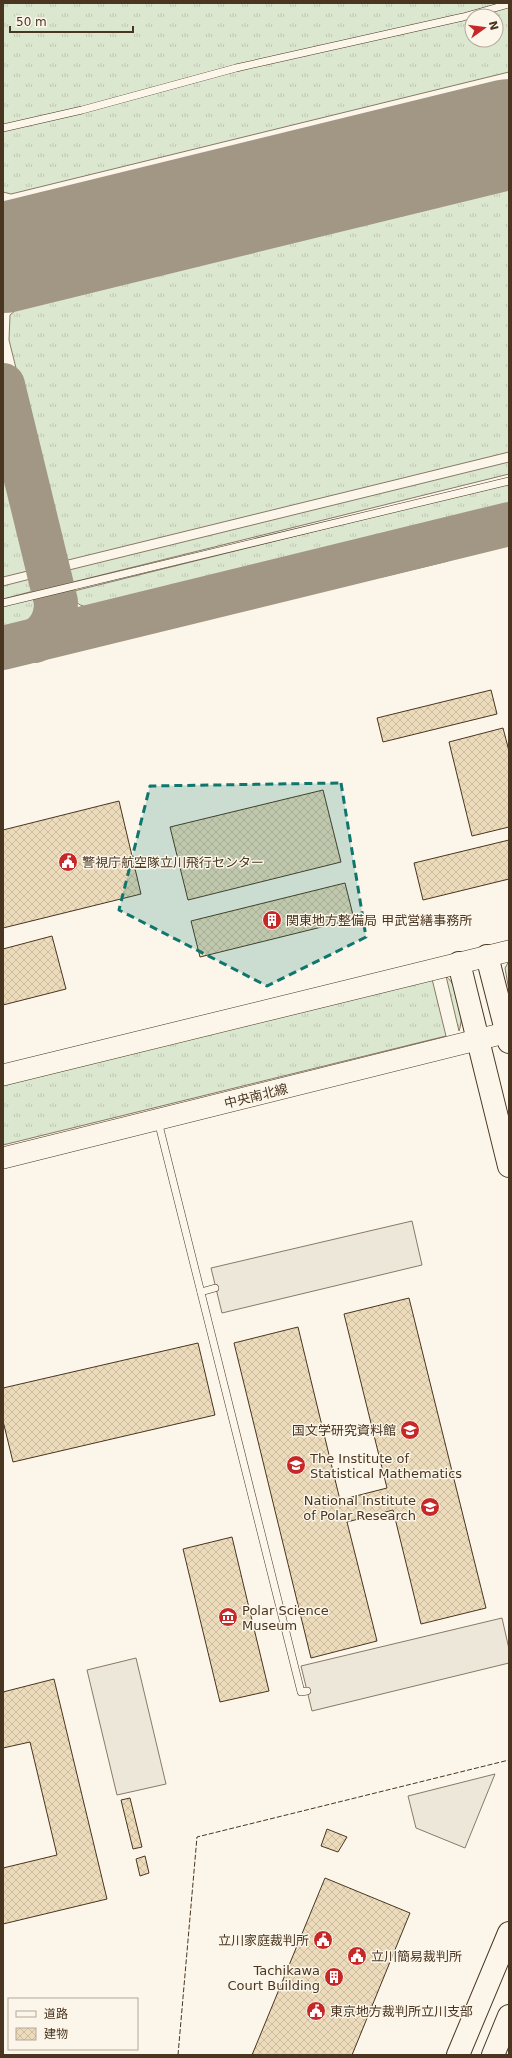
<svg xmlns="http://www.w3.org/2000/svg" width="512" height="2058" font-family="'DejaVu Sans','Noto Sans JP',sans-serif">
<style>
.grass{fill:url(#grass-tufts);stroke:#887966;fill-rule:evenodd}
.parking{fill:#ede7d9;stroke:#887966}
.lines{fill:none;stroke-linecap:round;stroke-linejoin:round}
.taxiway{stroke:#a29684;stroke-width:44}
.runway{stroke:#a29684;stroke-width:110}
.building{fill:url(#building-cross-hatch);stroke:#4a3520}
.service-casing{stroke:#4a3520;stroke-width:8}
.secondary-casing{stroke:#4a3520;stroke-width:22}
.primary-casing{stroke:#4a3520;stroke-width:24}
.service{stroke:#fbf6e9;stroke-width:7}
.secondary{stroke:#fbf6e9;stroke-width:21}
.primary{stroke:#fbf6e9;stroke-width:22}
.fence{stroke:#4a3520;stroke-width:1;stroke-dasharray:5 2;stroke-linecap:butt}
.marked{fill:#0f766e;fill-opacity:0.2;stroke:#0f766e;stroke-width:3;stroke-dasharray:8 5;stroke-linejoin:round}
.labels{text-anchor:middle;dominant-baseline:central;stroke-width:3;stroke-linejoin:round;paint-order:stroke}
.poi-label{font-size:13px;fill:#4a3520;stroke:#fbf6e9;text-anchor:start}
.street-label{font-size:13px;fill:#4a3520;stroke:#fbf6e9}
</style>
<defs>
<pattern id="grass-tufts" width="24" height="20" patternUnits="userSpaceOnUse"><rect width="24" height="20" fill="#dce7d0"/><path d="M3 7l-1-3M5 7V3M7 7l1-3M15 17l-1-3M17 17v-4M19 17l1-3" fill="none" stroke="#bec7b2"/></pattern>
<pattern id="building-cross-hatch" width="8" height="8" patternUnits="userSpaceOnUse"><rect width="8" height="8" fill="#ecdcbc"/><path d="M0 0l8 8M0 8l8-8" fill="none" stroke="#ccbda1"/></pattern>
</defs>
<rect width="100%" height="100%" fill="#fbf6e9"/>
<!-- grass -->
<g class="grass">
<path d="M 3,3 L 509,3 L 509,72 L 11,194 L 3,192 ZM 472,16 L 496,16 L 496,40 L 472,40 Z"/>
<polygon points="509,185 509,452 64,561 9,340 10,315 22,305"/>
<polygon points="3,419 40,568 3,577"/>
<polygon points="509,462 509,474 69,583 65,571"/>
<path d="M 509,483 L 509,507 L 98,607 C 81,607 78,607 70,592 Z"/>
<polygon points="509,532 509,545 462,556 459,543"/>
<polygon points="445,547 448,561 382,577 379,563"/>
<polygon points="362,568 365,581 310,594 307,581"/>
<polygon points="42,576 45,588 3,599 3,586"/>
<path d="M 46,595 C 52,626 26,626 3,632 L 3,606 Z"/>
<polygon points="509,961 509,991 505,968"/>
<path d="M 446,976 C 460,989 465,1013 459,1031 Z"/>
<polygon points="432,979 446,1036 3,1145 3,1084"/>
</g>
<!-- parking -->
<g class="parking">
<polygon points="412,1221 422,1265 222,1313 211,1268"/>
<polygon points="502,1618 509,1649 509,1663 312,1711 301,1666"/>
<polygon points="136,1658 166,1784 117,1795 87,1670"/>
<polygon points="495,1774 465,1848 416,1828 408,1796"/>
</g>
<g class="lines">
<!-- taxiway -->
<g class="taxiway">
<path d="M 3,385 L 56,602 C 56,619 50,632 35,641"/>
<polyline points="3,648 509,524"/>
</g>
<!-- runway -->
<polyline class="runway" points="3,258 509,134"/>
</g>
<!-- building -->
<g class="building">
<polygon points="491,690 497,714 383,742 377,718"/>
<polygon points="503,728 509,751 509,827 472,836 449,742"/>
<polygon points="323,790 341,862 188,900 170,827"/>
<polygon points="119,801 141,894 3,928 3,830"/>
<polygon points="509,840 509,879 423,900 414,863"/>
<polygon points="345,883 354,919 200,957 191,921"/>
<polygon points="52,936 66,989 3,1005 3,949"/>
<polygon points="409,1298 486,1608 421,1624 393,1510 347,1522 377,1641 311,1658 234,1343 298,1327 340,1500 387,1488 344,1314"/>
<polygon points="198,1343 215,1415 13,1462 3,1421 3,1388"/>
<polygon points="232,1537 269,1691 220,1702 183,1549"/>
<polygon points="54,1679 107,1899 3,1924 3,1868 57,1855 30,1742 3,1748 3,1692"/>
<polygon points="130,1798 142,1847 133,1849 121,1800"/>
<polygon points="327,1829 347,1837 338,1852 321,1846"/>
<polygon points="145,1856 149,1873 140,1876 136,1859"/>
<polygon points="325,1878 410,1913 352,2055 252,2055"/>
</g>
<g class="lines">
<!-- service casing -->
<g class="service-casing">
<g id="service">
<polyline points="3,128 82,110 236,68 463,17 509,4"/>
<polyline points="3,603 509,481"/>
<polyline points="158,1121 301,1692 307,1691"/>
<polyline points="201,1292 215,1288"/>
</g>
</g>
<!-- secondary casing -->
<g class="secondary-casing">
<g id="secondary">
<polyline points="3,1075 509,951"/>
<polyline points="3,1158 509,1032"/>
</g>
</g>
<!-- primary casing -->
<g class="primary-casing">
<g id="primary">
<polyline points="487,956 509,1042"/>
<polyline points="459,963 509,1166"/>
<polyline points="458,2055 509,1933"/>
<polyline points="493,2055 509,2016"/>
</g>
</g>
<!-- service -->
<use href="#service" class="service"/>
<!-- secondary -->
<use href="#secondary" class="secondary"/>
<!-- primary -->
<use href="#primary" class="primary"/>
<!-- fence -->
<polyline class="fence" points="178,2055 197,1837 509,1760"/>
</g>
<!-- marked area -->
<path class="marked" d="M 341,783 L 366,937 L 267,986 L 119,910 L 150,786 Z"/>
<!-- icons -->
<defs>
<g id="civic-disc" transform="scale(1)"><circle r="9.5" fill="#c62828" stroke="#fbf6e9"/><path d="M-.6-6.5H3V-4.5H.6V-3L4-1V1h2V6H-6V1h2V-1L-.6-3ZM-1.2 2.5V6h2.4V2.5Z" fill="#fff"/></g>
<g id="building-disc" transform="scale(1)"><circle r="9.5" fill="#c62828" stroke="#fbf6e9"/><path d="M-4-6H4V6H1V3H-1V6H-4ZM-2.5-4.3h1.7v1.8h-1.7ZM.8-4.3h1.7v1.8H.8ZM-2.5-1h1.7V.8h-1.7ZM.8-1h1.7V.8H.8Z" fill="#fff"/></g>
<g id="university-disc" transform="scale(1)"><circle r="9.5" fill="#c62828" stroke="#fbf6e9"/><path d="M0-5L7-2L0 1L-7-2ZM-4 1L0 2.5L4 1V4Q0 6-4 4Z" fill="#fff"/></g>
<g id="museum-disc" transform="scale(1)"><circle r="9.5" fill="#c62828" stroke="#fbf6e9"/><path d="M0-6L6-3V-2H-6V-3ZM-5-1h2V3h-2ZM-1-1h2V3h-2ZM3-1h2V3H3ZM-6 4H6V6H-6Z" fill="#fff"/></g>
</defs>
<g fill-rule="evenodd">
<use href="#civic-disc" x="68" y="862"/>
<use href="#building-disc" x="272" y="920"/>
<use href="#university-disc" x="410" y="1430"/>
<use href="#university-disc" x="296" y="1465"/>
<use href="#university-disc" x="430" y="1507"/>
<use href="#museum-disc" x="228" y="1617"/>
<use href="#civic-disc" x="323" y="1940"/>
<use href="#civic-disc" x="357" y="1956"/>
<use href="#building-disc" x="334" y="1977"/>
<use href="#civic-disc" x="316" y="2011"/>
</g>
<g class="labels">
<!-- poi labels -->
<g class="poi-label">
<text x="82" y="862">警視庁航空隊立川飛行センター</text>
<text x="286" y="920">関東地方整備局 甲武営繕事務所</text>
<text x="396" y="1430" text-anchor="end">国文学研究資料館</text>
<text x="310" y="1458">The Institute of<tspan x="310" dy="15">Statistical Mathematics</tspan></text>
<text x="416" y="1500" text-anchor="end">National Institute<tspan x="416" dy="15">of Polar Research</tspan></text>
<text x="242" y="1610">Polar Science<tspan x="242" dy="15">Museum</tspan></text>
<text x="309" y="1940" text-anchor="end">立川家庭裁判所</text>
<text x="371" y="1956">立川簡易裁判所</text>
<text x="320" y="1970" text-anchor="end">Tachikawa<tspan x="320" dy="15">Court Building</tspan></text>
<text x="330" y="2011">東京地方裁判所立川支部</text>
</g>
<!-- street labels -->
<g class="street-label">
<text transform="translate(256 1096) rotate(-14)">中央南北線</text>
</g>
</g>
<!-- border -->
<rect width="512" height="2058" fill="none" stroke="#4a3520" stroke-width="8"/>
<!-- legend -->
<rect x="8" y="1998" width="130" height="52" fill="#fbf6e9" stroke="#b4a999"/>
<rect x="16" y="2011" width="20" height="6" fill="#fbf6e9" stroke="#b4a999"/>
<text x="44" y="2018" font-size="12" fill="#4a3520">道路</text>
<rect x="16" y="2028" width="20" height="12" fill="url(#building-cross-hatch)" stroke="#b4a999"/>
<text x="44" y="2038" font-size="12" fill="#4a3520">建物</text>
<!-- north arrow -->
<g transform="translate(484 28) rotate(76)"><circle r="19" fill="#fbf6e9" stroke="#b4a999"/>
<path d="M0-3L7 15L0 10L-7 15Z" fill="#c62828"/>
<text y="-6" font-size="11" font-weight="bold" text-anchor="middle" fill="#4a3520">N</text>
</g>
<!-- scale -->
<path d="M10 26v6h123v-6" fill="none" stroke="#4a3520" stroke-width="2"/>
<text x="16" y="26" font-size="12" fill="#4a3520" stroke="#fbf6e9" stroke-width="3" paint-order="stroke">50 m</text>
</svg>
